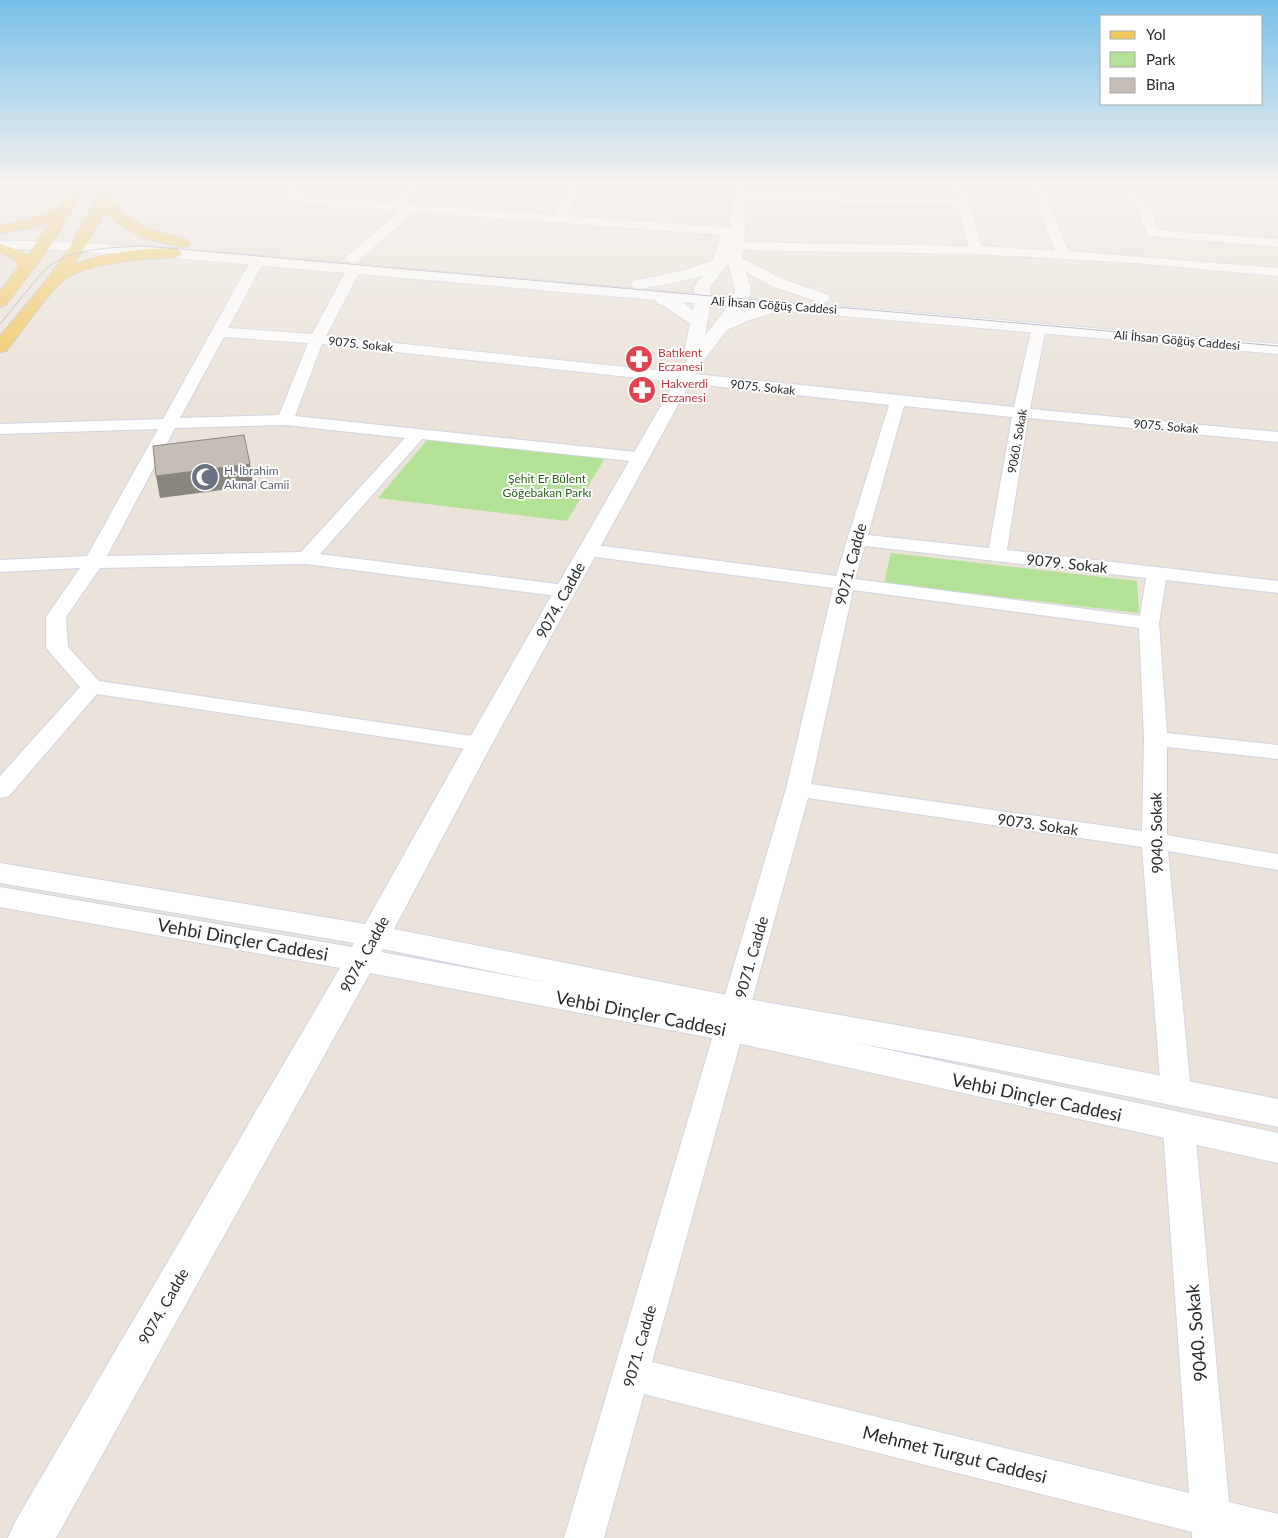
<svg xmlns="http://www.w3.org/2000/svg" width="1278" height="1538" font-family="Lato,sans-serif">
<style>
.green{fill:#b3e296}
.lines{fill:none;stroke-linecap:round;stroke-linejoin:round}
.minor-casing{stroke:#d0d4e2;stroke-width:2}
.tertiary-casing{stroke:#d0d4e2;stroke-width:2}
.secondary-casing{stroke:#d0d4e2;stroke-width:2}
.primary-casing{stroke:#c3c3c3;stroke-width:2}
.minor{fill:#fff;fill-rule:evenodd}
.tertiary{fill:#fff;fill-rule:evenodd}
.secondary{fill:#fff;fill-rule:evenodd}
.primary{fill:#f0c75b;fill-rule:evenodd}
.tram{stroke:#9da1b3;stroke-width:1}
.shaded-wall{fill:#89857f}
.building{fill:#c4beb6;stroke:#89857f}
.labels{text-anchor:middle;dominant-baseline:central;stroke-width:4;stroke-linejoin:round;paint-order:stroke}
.far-street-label{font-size:12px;fill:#292929;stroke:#fff}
.far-health-label{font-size:12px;fill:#be3a42;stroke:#fff;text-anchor:start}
.far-worship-label{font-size:12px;fill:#5b616d;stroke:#fff;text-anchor:start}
.far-park-label{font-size:12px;fill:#2c651a;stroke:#fff}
.street-label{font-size:15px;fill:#292929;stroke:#fff}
.near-street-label{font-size:18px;fill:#292929;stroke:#fff}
</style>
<rect width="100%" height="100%" fill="#ebe3da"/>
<!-- green -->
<g class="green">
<polygon points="428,439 605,458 567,521 378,498"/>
<polygon points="891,553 1137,581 1139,613 884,583"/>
</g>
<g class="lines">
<!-- minor casing -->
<g class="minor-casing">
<g id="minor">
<polygon points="287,185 297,185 295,190 298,194 313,197 394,203 410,185 421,185 406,204 555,215 568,185 578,185 567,216 738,228 744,232 738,236 414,212 357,262 352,263 345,259 347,256 400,211 313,205 290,200 283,190"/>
<polygon points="952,185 964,185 981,246 1055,251 1031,185 1042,185 1068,251 1278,268 1278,276 1134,263 976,254 735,250 729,246 735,242 968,246 958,206 738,200 732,196 738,192 956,199"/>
<polygon points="1118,185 1129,185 1151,211 1157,230 1278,239 1278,247 1148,236 1139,212"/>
<path d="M 258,256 L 265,260 L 228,328 L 312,334 L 347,269 L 354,265 L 361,269 L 326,336 L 1014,407 L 1032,327 L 1034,324 L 1044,324 L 1046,327 L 1030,409 L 1278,432 L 1278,442 L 1028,418 L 1007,550 L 1278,581 L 1278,593 L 1166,580 L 1159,623 L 1167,733 L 1278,745 L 1278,759 L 1167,747 L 1167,835 L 1278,854 L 1278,870 L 1168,851 L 1191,1092 L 1187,1100 L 1176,1104 L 1165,1100 L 1161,1092 L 1142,847 L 808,798 L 652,1362 L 1189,1493 L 1163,1129 L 1168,1120 L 1179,1117 L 1190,1120 L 1195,1129 L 1229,1502 L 1278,1514 L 1278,1538 L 1192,1538 L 1192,1532 L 644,1394 L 604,1538 L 564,1538 L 786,789 L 833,588 L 588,556 L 581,554 L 578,550 L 581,546 L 588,544 L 836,576 L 889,405 L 322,344 L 295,416 L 646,453 L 649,457 L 646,461 L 640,462 L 422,439 L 320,554 L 565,585 L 572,587 L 575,591 L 572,595 L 565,597 L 306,564 L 100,568 L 66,617 L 68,647 L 99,681 L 479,737 L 487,739 L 491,744 L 487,749 L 479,751 L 97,694 L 9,796 L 0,798 L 0,776 L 80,687 L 46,648 L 46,617 L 80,568 L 0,572 L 0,560 L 87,556 L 158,429 L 0,434 L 0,424 L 163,419 L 251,260 ZM 224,337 L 308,343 L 279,415 L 180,418 ZM 904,406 L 1012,417 L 989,548 L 868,535 ZM 285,425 L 405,438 L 301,552 L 107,556 L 175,428 ZM 865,546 L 1146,578 L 1140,616 L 855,579 ZM 853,590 L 1139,628 L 1144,739 L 1142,831 L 811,784 Z"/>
</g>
</g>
<!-- tertiary casing -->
<g class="tertiary-casing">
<path id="tertiary" d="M 732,185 L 746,185 L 745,232 L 742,259 L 751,290 L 747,303 L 699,367 L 492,744 L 394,929 L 737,997 L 970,1038 L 1278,1099 L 1278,1127 L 970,1064 L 852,1042 L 1278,1133 L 1278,1163 L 728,1041 L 370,973 L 56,1538 L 8,1538 L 15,1522 L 340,968 L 0,907 L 0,887 L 352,947 L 354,943 L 0,883 L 0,863 L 365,924 L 466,744 L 689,357 L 684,353 L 695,300 L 694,287 L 712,263 L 721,235 L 730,235 ZM 728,263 L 735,290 L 731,302 L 705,336 L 711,300 L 710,287 ZM 383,949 L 549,983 L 381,952 Z"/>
</g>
<!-- secondary casing -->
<g class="secondary-casing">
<g id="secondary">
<path d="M 0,241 L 44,241 L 174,248 L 638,289 L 633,287 L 631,284 L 633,281 L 685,270 L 720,258 L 725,260 L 728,263 C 718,276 657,286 639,289 L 1278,344 L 1278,354 L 775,310 L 773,313 L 749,320 L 727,330 L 715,330 L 713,326 C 720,315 742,311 754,308 L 682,302 L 707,321 L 705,325 C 688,329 673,308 657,303 L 655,300 L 174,258 L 44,249 L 0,249 Z"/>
<polygon points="734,254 782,279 828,295 830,298 828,301 822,303 771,286 729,262 726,259 729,256"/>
</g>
</g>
<!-- primary casing -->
<g class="primary-casing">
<g id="primary">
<polygon points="73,185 86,185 51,245 6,305 0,307 0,291 18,268 18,263 11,257 0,253 0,244 21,251 28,256 50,222 26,229 0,233 0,225 29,220 59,207"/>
<path d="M 100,185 L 112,185 L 110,195 C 131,227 153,231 188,240 L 190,243 L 188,246 L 183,247 C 153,241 124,235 105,210 L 98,225 L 73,265 C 105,252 140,249 174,248 L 179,250 L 182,253 L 179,256 L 174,258 C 146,258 79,263 59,284 C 40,304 24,329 6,351 L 0,352 L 0,336 L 40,288 L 70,247 L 94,204 Z"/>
</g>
</g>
<!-- minor -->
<use href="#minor" class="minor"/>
<!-- tertiary -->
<use href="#tertiary" class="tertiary"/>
<!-- secondary -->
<use href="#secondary" class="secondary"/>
<!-- primary -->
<use href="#primary" class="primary"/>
<!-- tram -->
<path class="tram" d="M 0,324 C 15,306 29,287 45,270 C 67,248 116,247 145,246 L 1278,346"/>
</g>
<!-- shaded-wall -->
<polygon class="shaded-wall" points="250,464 253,486 160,498 156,476"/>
<!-- building -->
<polygon class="building" points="244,435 250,464 156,476 153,446"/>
<!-- sky -->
<linearGradient id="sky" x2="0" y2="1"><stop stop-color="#77c0ea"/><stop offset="0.46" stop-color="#f6f2ee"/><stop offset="1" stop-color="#f6f2ee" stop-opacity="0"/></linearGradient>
<rect width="1278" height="400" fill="url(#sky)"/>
<!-- icons -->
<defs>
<g id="pharmacy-disc" transform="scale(1.4375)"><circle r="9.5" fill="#e0444e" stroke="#fff"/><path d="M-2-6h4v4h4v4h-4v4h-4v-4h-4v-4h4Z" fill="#fff"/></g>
<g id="mosque-disc" transform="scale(1.4375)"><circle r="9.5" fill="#6b7280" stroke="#fff"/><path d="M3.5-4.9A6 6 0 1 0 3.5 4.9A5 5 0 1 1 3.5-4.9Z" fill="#fff"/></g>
</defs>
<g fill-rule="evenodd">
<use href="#pharmacy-disc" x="639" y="359"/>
<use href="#pharmacy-disc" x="642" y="390"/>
<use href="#mosque-disc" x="205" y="477"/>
</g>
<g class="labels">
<!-- far-street labels -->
<g class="far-street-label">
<text transform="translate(774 305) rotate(4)">Ali İhsan Göğüş Caddesi</text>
<text transform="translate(1177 340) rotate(5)">Ali İhsan Göğüş Caddesi</text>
<text transform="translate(361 344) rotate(6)">9075. Sokak</text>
<text transform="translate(763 387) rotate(6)">9075. Sokak</text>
<text transform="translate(1166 426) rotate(5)">9075. Sokak</text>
<text transform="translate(1017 441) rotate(-80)">9060. Sokak</text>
</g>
<!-- far-health labels -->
<g class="far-health-label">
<text x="658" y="352">Batıkent<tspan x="658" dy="14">Eczanesi</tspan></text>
<text x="661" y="383">Hakverdi<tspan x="661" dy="14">Eczanesi</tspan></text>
</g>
<!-- far-worship labels -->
<g class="far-worship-label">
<text x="224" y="470">H. İbrahim<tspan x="224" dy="14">Akınal Camii</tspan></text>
</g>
<!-- far-park labels -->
<g class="far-park-label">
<text x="547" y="478">Şehit Er Bülent<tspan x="547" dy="14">Göğebakan Parkı</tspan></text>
</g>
<!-- street labels -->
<g class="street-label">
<text transform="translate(1067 563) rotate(6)">9079. Sokak</text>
<text transform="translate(850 564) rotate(-75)">9071. Cadde</text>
<text transform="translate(560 600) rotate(-61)">9074. Cadde</text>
<text transform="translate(1038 824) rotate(8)">9073. Sokak</text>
<text transform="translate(1156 833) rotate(-91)">9040. Sokak</text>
<text transform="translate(364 954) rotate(-61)">9074. Cadde</text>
<text transform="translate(751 957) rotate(-74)">9071. Cadde</text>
<text transform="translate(163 1306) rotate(-60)">9074. Cadde</text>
<text transform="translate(639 1346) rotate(-74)">9071. Cadde</text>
</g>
<!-- near-street labels -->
<g class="near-street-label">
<text transform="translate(243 939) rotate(10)">Vehbi Dinçler Caddesi</text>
<text transform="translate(641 1013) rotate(11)">Vehbi Dinçler Caddesi</text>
<text transform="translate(1037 1097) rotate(12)">Vehbi Dinçler Caddesi</text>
<text transform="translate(1196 1333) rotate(-95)">9040. Sokak</text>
<text transform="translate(955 1454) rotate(14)">Mehmet Turgut Caddesi</text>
</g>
</g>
<!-- legend -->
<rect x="1100" y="15" width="162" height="90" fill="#ffffff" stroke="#a9a9a9"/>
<rect x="1110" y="31" width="25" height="8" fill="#f0c75b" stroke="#a9a9a9"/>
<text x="1146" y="40" font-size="15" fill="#292929">Yol</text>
<rect x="1110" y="52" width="25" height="15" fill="#b3e296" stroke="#a9a9a9"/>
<text x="1146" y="65" font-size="15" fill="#292929">Park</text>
<rect x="1110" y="78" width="25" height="15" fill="#c4beb6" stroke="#a9a9a9"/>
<text x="1146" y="90" font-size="15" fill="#292929">Bina</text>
</svg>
